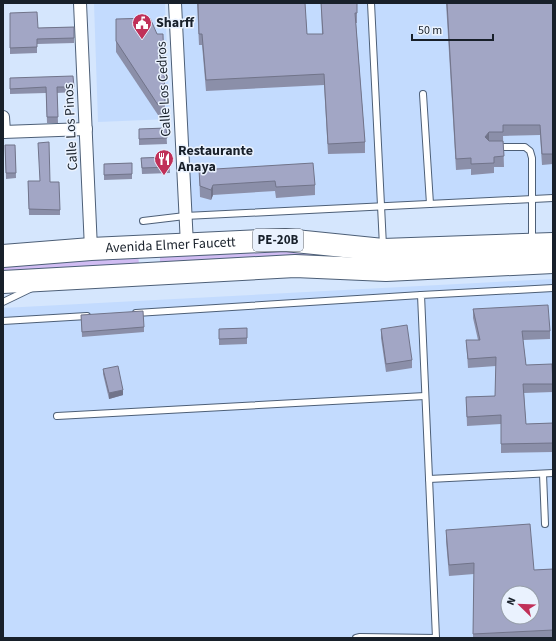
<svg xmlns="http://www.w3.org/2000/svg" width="556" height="641" font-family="'Source Sans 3',sans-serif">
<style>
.built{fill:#c3dbfe;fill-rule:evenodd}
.green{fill:#d0bcf2}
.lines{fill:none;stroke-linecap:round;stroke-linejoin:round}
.lane-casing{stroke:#4d5f77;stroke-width:8}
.street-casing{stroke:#4d5f77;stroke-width:14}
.highway-casing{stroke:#4d5f77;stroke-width:24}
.lane{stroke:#fff;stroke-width:6}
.street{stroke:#fff;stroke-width:12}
.highway{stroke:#fff;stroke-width:22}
.wall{fill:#8b8fa9}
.shaded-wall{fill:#71748a}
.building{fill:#a2a6c5;stroke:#71748a;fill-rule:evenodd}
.labels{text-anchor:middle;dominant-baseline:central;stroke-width:3;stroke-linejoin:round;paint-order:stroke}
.shield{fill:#eaf2fe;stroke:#575f6a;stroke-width:1}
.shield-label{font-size:13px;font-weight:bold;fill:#18202a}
.poi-label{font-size:14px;font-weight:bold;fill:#18202a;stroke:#eaf2fe;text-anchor:start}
.street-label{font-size:14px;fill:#18202a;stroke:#eaf2fe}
</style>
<rect width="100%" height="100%" fill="#d5e6fd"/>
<!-- built -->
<g class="built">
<polygon points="94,3 165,3 170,119 98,122"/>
<polygon points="177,3 553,3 553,194 188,214"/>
<path d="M 553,279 L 553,638 L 3,638 L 3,308 ZM 508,593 L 532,593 L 532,617 L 508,617 Z"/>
</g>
<!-- green -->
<g class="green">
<polygon points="281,247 307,252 324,259 160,263 160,253"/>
<polygon points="138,253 139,265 3,275 3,265"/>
</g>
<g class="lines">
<!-- lane casing -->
<g class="lane-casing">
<g id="lane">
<polyline points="371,3 383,246"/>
<polyline points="423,94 430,204"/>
<polyline points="497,147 525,147 530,151 532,158 532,241"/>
<polyline points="143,221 185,216 553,198"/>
<polyline points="3,302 32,288"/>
<polyline points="136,313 421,295"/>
<polyline points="3,321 87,316"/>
<polyline points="57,416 425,396"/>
<polyline points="543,474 545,524"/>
<polyline points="429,479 553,473"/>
<polyline points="356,638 360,637 436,638"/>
<polyline points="436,638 421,295 553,288"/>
</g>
</g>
<!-- street casing -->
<g class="street-casing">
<g id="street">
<polyline points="80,3 91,249"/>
<polyline points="175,3 187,245"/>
<polyline points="3,117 4,132"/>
<polyline points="3,132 86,129"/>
</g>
</g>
<!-- highway casing -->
<g class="highway-casing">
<g id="highway">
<path id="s1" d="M 3,256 L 91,249 L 285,240 L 383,250 L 553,244"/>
<polyline points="3,282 295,266 386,270 553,262"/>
</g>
</g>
<!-- lane -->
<use href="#lane" class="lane"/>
<!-- street -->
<use href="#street" class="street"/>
<!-- highway -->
<use href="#highway" class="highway"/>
</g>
<!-- wall -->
<g class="wall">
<polygon points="197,3 305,3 307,34 322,34 321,3 357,3 357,23 356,23 365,142 365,153 328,154 324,85 206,91 202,45 199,45"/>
<polygon points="446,3 553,3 553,164 542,165 540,135 503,136 504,167 494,167 494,173 471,175 471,169 456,170"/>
<polygon points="10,13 38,28 74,27 74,43 37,44 37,53 10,54"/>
<polygon points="116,19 165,104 165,115 158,115 116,52"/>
<polygon points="10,78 74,87 74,92 57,93 58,123 47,123 46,93 10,94"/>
<polygon points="166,128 167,144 139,145 139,129"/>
<polygon points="5,145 15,145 16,178 6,179"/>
<polygon points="169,157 170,173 142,174 141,158"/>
<polygon points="132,163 132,179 104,180 104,164"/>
<polygon points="199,170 315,185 315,195 276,198 275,191 213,195 211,200 200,197"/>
<polygon points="28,181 50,182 60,210 60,215 29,215"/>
<polygon points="473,309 550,331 550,339 523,340 526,365 553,377 553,392 524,393 526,424 553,423 553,452 501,453 501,424 467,426 466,397 495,396 496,366 468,368 466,340 478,340 473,318"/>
<polygon points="81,315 144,327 144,332 82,337"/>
<polygon points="247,328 247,344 219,345 219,329"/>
<polygon points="381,329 412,360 412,368 386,372 381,338"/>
<polygon points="103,369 123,395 109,399 103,374"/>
<polygon points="446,530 534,570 553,569 553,638 473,638 474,574 449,576 446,541"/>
</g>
<!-- shaded-wall -->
<g class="shaded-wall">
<polygon points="489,132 489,143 485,137"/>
<polygon points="213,185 213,195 211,200 211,190"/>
<polygon points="123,390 123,395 109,399 109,393"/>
</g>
<!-- building -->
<g class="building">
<polygon points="198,3 305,3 307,34 323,34 321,3 357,3 357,13 355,13 365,142 328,144 324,74 206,80 202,34 199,34"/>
<polygon points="447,3 553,3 553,154 542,154 540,125 503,125 503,132 489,132 485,137 489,141 503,141 504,156 494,157 494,163 471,164 471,158 456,159"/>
<polygon points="37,12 38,28 74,27 74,38 37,39 37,47 10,48 10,13"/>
<polygon points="150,18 157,34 163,34 165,104 158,105 116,41 116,19"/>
<polygon points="73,76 74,87 57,87 58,117 47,117 46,87 10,89 10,78"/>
<polygon points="166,128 167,138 139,139 139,129"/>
<polygon points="49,142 50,182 59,182 60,210 29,209 28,181 40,181 38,143"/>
<polygon points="5,145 15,145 16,173 6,173"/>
<polygon points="169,157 170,167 142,168 141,158"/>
<polygon points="132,163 132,174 104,175 104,164"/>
<polygon points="313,163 315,185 276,187 275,181 213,185 211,190 200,186 199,170"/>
<polygon points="548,305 550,331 522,331 526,365 552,364 553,384 523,384 526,424 553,423 553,443 501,444 501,415 467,417 466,397 495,396 496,357 468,359 466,340 480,340 473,309"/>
<polygon points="143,311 144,327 82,332 81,315"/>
<polygon points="407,325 412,360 386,364 381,329"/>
<polygon points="247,328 247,338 219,339 219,329"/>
<polygon points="118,366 123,390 109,393 103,369"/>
<path d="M 530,524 L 534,570 L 553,569 L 553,630 L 473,634 L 474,563 L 449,565 L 446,530 ZM 508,593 L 532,593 L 532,617 L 508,617 Z"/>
</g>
<!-- icons -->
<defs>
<g id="civic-pin" transform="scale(1)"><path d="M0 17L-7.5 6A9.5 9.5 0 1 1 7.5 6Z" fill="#c03058" stroke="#eaf2fe"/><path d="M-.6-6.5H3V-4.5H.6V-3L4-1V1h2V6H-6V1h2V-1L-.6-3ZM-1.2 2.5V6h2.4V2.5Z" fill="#fff"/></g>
<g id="restaurant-pin" transform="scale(1)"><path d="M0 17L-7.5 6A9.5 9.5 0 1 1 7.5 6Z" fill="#c03058" stroke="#eaf2fe"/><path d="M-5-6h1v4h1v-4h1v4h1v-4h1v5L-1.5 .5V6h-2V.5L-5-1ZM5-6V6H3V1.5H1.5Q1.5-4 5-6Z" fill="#fff"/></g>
</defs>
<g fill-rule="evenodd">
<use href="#civic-pin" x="142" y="23"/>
<use href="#restaurant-pin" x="164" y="159"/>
</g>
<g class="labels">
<!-- shield labels -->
<rect class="shield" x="253" y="229" width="50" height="22" rx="3"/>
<g class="shield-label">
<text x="278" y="240">PE-20B</text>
</g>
<!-- poi labels -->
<g class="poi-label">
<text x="156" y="23">Sharff</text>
<text x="178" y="151">Restaurante<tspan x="178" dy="16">Anaya</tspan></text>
</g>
<!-- street labels -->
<g class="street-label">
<text transform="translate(164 89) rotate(-93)">Calle Los Cedros</text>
<text transform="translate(71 127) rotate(-93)">Calle Los Pinos</text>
<text stroke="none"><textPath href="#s1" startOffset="168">Avenida Elmer Faucett</textPath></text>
</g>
</g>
<!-- border -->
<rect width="556" height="641" fill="none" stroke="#18202a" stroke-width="8"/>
<!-- north arrow -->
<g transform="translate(520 605) rotate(293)"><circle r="19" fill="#eaf2fe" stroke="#969ea9"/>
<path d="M0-3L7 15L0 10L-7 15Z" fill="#c03058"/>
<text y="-6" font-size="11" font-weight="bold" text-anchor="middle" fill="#18202a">N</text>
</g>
<!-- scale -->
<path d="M412 34v6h81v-6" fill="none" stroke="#18202a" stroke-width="2"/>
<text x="418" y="34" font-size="12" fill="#18202a" stroke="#eaf2fe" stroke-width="3" paint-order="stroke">50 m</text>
</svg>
